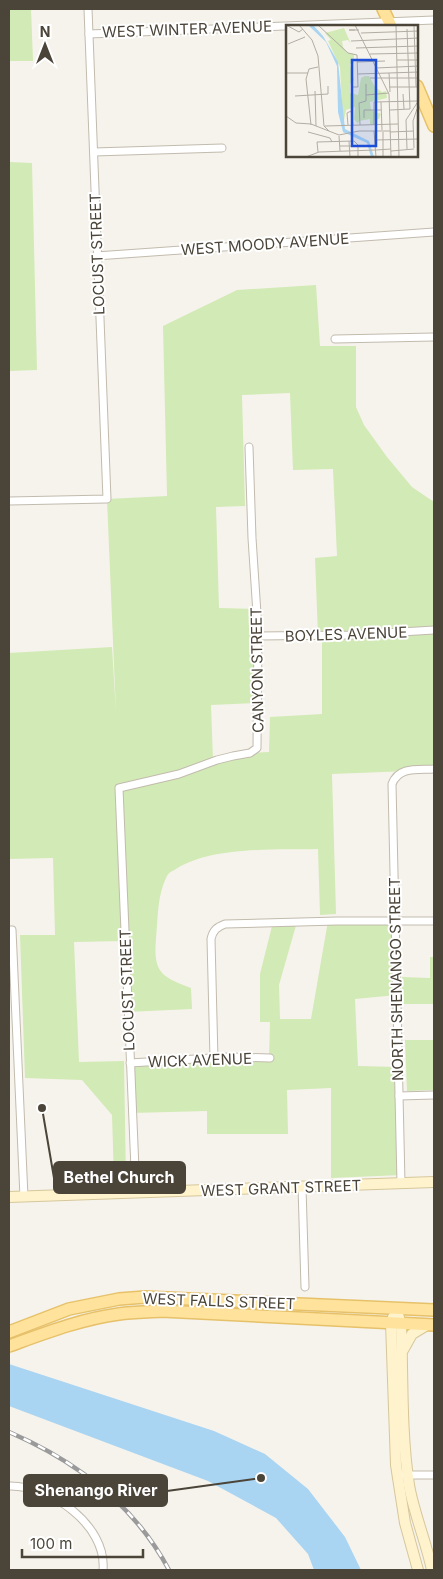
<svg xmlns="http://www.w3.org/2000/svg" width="443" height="1579" font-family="Inter,sans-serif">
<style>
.green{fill:#d2eab5;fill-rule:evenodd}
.water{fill:#a9d4f2}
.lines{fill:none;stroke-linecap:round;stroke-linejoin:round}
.street-casing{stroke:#c2bbae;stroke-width:9}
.secondary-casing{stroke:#d6c79b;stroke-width:12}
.primary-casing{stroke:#e6c16a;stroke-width:14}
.street{stroke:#fff;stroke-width:7}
.secondary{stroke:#fff3cd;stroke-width:10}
.primary{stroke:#ffe39c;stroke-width:11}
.rail-casing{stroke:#9a9a9a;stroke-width:4.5}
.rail{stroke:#fff;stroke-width:2.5;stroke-dasharray:8;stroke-linecap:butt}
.labels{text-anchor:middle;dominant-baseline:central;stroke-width:4;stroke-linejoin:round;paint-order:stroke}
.street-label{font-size:15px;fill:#4b4439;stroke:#fff}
.inset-road{fill:none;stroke:#b2ada4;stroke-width:1}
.view{fill:#1d4ed8;fill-opacity:0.15;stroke:#1d4ed8;stroke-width:2.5}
.inset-edge{fill:none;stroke:#4b4439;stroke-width:2.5}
.leader{fill:none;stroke:#4b4439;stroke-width:2}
.callout-dot{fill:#4b4439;stroke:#fff;stroke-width:2}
.callout{fill:#4b4439;stroke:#4b4439;stroke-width:2}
.callout-label{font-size:16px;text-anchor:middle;font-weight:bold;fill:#fff}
</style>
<rect width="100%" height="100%" fill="#f6f3ec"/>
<!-- green -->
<g class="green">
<polygon points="9,9 31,9 33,61 9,61"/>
<polygon points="9,162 32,163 37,370 9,371"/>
<path d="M 316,285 L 320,346 L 356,346 L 356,407 L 364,425 L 387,457 L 412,487 L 434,502 L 434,770 L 332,774 L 336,914 L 320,915 L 318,849 C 277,850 212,846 176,869 C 173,871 169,872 167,876 C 157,895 158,918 156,939 C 153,973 162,977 191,988 L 192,1009 L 127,1012 L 124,941 L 74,942 L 79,1062 L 124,1061 L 126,1182 L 114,1180 L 112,1115 L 82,1080 L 25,1078 L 20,935 L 55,935 L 53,858 L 9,859 L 9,653 L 112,647 L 116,713 L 107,499 L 167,496 L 163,326 L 237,290 ZM 290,393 L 293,470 L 333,469 L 337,556 L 315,558 L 318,635 L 322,635 L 322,714 L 270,717 L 269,752 L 250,753 L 213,761 L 211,705 L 258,703 L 256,609 L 219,608 L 216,507 L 245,506 L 242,395 Z"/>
<polygon points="328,921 395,921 397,995 355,999 358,1066 398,1067 401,1175 331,1178 331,1088 287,1090 288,1134 207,1134 207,1111 131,1113 130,1063 269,1058 270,1022 260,1022 260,974 273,922 297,922 279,985 280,1019 311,1019"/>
<polygon points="430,957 434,957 434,1004 402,1004 402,977 430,978"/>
<polygon points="405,1040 434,1040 434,1090 407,1091"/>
</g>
<!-- water -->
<polygon class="water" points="9,1364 214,1431 265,1454 308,1489 345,1537 361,1570 314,1570 308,1554 276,1518 208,1481 9,1406"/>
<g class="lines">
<!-- street casing -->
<g class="street-casing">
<g id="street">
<polyline points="89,34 434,20"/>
<polyline points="94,152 222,148"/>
<polyline points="96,256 434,232"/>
<polyline points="335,339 434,337"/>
<polyline points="9,501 107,499 88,9"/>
<polyline points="258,636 351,635 434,630"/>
<polyline points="9,930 12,930 24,1197"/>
<path d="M 214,1059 L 211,939 C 213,930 217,927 225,924 L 337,921 L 434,921"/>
<polyline points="130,1063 228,1057 270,1058"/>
<polyline points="399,1096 434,1095"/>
<path d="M 401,1183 L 392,784 C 399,766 418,770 434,769"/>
<polyline points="302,1187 305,1287"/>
<polyline points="136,1193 119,788 179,774 217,760 233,756 250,753 257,748 258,629 252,538 249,447"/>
<polyline points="405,1475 434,1475"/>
<path d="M 9,1486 C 50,1485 107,1525 103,1570"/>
</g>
</g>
<!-- secondary casing -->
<g class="secondary-casing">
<g id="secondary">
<polyline points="9,1197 434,1182"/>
<path d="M 396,1308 L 401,1324 C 403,1377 401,1432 409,1485 C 414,1514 426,1541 432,1570"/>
<polyline points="393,1317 391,1323 396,1465 405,1523 418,1570"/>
<polyline points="403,1350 412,1334 427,1325"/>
</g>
</g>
<!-- primary casing -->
<g class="primary-casing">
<g id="primary">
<polyline points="383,9 391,26"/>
<polyline points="417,86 434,126"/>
<polyline points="9,1332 69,1309 119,1299 145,1297 434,1310"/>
<path d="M 9,1346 C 45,1333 81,1319 119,1314 C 134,1312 148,1312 162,1311 L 434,1325"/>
</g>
</g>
<!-- street -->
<use href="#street" class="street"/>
<!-- secondary -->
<use href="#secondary" class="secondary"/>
<!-- primary -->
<use href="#primary" class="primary"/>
<!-- rail casing -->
<g class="rail-casing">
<path id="rail" d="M 9,1432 C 76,1461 134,1504 169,1570"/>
</g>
<!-- rail -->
<use href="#rail" class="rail"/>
</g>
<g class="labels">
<!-- street labels -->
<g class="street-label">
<text transform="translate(187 29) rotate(-2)">WEST WINTER AVENUE</text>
<text transform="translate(265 244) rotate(-4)">WEST MOODY AVENUE</text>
<text transform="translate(97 254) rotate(-92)">LOCUST STREET</text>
<text transform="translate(346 634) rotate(-2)">BOYLES AVENUE</text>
<text transform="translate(257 670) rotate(-91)">CANYON STREET</text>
<text transform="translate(396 979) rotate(-91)">NORTH SHENANGO STREET</text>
<text transform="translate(127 990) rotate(-92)">LOCUST STREET</text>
<text transform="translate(200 1060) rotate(-2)">WICK AVENUE</text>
<text transform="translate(281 1188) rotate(-2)">WEST GRANT STREET</text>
<text transform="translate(219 1301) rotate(2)">WEST FALLS STREET</text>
</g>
</g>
<!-- overview -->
<g transform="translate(286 25)">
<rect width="132" height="132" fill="#f6f3ec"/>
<path d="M 58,3 L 65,19 L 62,15 L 56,16 L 57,22 L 61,28 L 68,29 L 68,38 L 64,39 L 68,55 L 64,59 L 64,68 L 72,70 L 75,53 L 79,51 L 83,51 L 89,62 L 96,67 L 100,66 L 101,73 L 84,77 L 85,85 L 95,89 L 93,94 L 88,95 L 88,99 L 84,99 L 84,94 L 73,96 L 72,99 L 68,94 L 69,82 L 60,85 L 57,100 L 54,42 L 42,16 L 45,15 L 39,8 Z" fill="#d2eab5"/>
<path d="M 22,0 L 27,0 L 37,11 L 52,37 L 59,104 L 83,116 L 88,132 L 85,132 L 81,118 L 57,107 L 52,87 L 51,41 L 40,17 Z" fill="#a9d4f2"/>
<path class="inset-road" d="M 0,0 L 13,7 L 17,4M 13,0 L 26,15 L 32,31 L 38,101 L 43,106M 32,0 L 62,28 L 71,30 L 72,62 L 65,62M 69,0 L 103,69 L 105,132M 110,0 L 113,132M 128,0 L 130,62M 121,4 L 124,84M 69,5 L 63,5 L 73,5M 75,8 L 133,6M 65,16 L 133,13M 2,19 L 19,12M 70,23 L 133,21M 84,29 L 133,28M 111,35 L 133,35M 71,37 L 99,36M 90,43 L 133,41M 0,48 L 22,48M 103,48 L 104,67M 72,49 L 133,47M 84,53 L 133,53M 103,62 L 133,62M 29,66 L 30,101M 117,69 L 118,84M 80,70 L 103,68M 9,71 L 42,69 L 42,61M 95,77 L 96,105M 104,85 L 124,84M 0,91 L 10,98 L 25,99 L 53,110 L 73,106 L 104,106M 78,93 L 78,85 L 95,85M 88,99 L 88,77 L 131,76M 25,100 L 20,54 L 23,44 L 32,42M 62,100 L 61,88 L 65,86 L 67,100M 74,100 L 73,78 L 80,76 L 80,59M 39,101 L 112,99M 88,106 L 90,132M 22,107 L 44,113 L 46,117M 97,107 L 97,132 L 105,132M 104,107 L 128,106M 53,111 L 54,126M 89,115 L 133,114M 63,116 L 64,132M 54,121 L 72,121M 128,123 L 127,96 L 131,84M 121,124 L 120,95 L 133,75M 90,125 L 105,124M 105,126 L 128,124M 32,127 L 31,117 L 68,116 L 72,120 L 72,132M 20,132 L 33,127 L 89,125"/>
<path class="view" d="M 66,35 L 90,35 L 90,121 L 66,121 Z"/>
<rect width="132" height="132" class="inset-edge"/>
</g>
<!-- callouts -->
<path class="leader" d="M42 1108L54 1178M261 1478L167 1491"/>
<g class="callout-dot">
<circle cx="42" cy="1108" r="5"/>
<circle cx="261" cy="1478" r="5"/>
</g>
<g class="callout">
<rect x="54" y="1162" width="131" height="31" rx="5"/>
<rect x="24" y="1475" width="143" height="31" rx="5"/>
</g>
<g class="callout-label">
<text x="119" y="1183">Bethel Church</text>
<text x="96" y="1496">Shenango River</text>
</g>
<!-- border -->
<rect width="443" height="1579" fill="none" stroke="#4b4439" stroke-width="20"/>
<!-- north arrow -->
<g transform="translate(45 45)" stroke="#ffffff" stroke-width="4" paint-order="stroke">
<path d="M0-4L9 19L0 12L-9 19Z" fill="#4b4439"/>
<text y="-8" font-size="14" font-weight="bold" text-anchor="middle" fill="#4b4439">N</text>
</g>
<!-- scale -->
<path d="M22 1549v8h121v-8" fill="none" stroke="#4b4439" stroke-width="2.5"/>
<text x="30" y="1549" font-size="15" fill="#4b4439" stroke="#ffffff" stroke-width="4" paint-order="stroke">100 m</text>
</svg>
